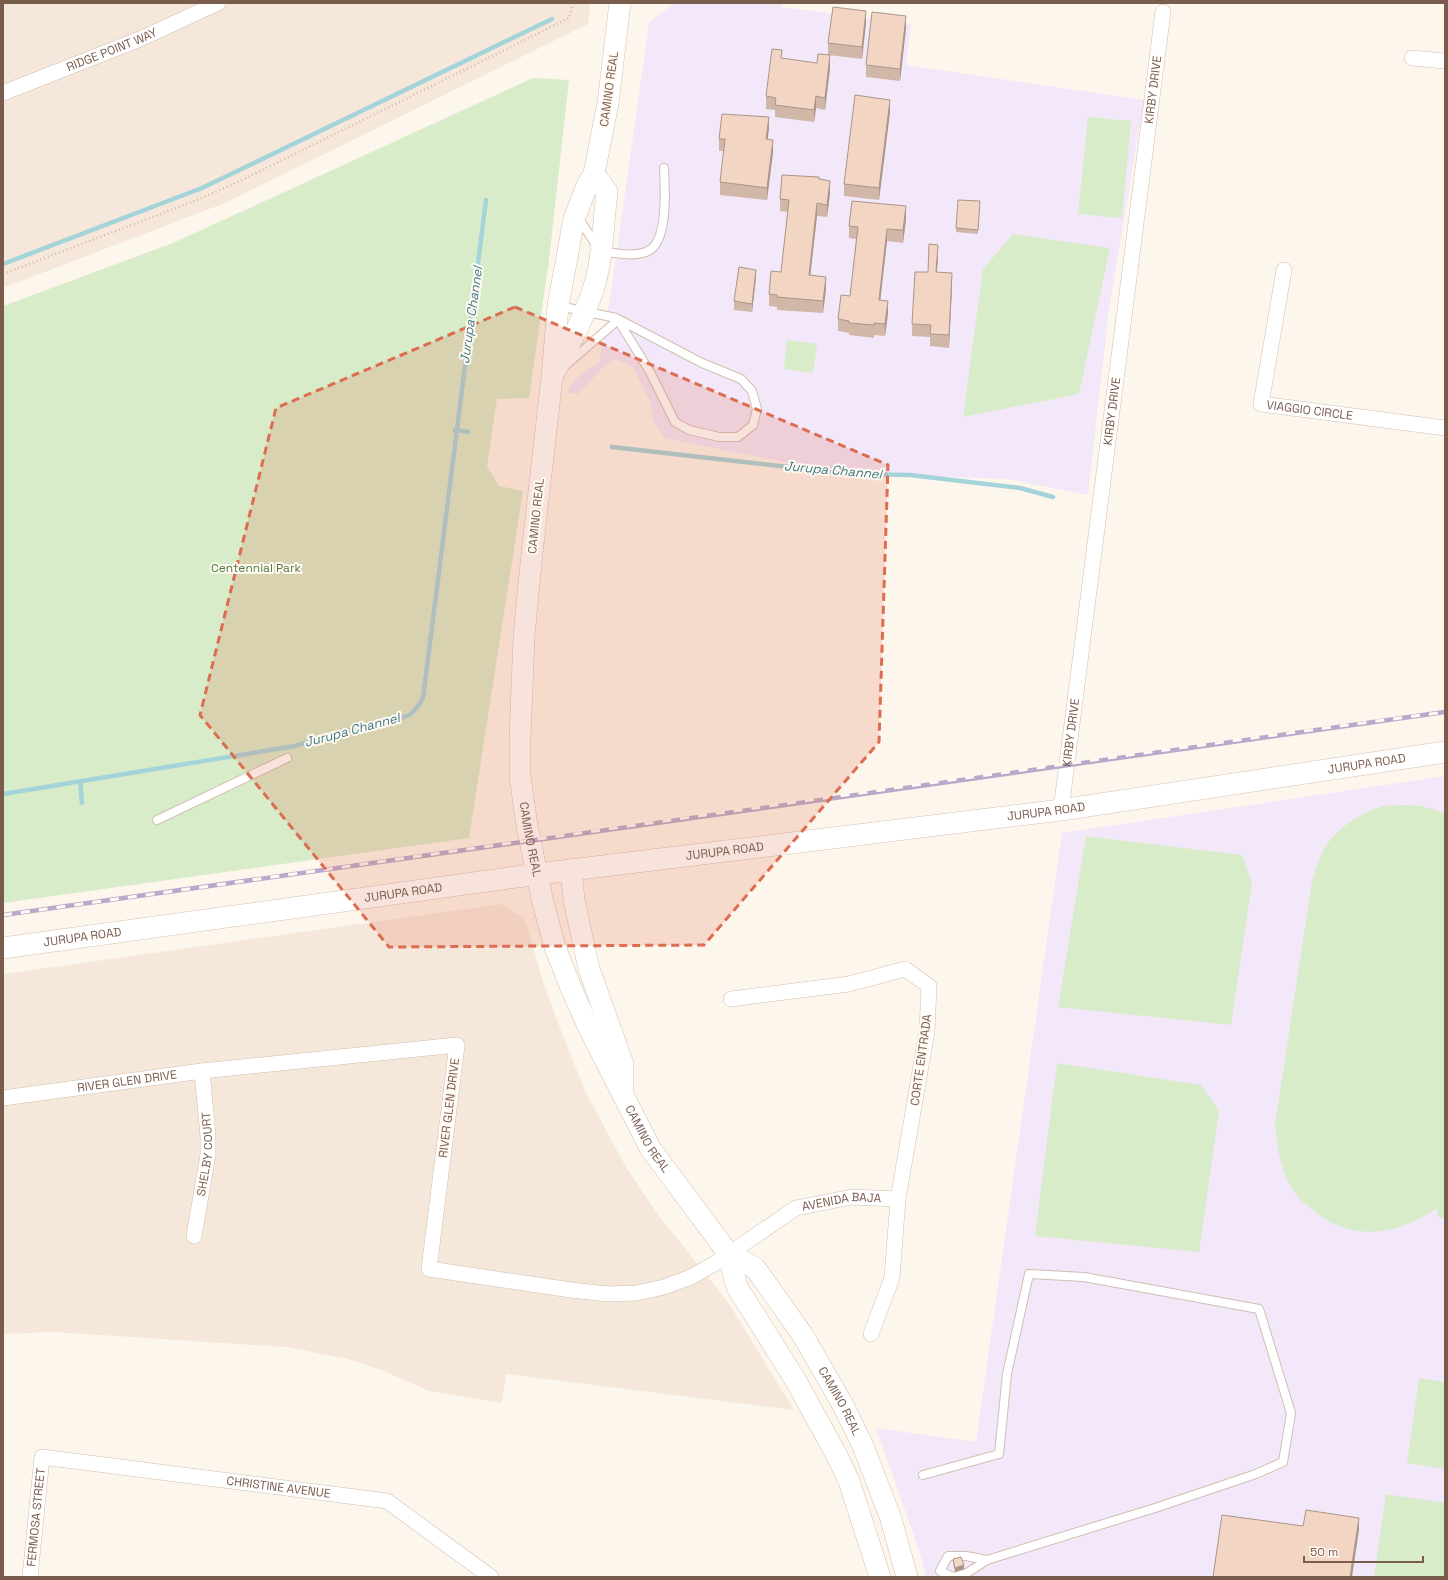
<svg xmlns="http://www.w3.org/2000/svg" width="1448" height="1580" font-family="'Space Grotesk',sans-serif">
<style>
.residential{fill:#f5e8da}
.education{fill:#f3e8fa}
.green{fill:#d8ecc9}
.lines{fill:none;stroke-linecap:round;stroke-linejoin:round}
.stream{stroke:#a5d3da;stroke-width:4.5}
.lane-casing{stroke:#d1beb0;stroke-width:10}
.street-casing{stroke:#d1beb0;stroke-width:16}
.secondary-casing{stroke:#d6c0b0;stroke-width:22}
.path{stroke:#d9b8a5;stroke-width:2.5;stroke-dasharray:1 3;stroke-linecap:butt}
.lane{stroke:#fff;stroke-width:8}
.street{stroke:#fff;stroke-width:15}
.secondary{stroke:#fff;stroke-width:21}
.rail-casing{stroke:#b9a8c9;stroke-width:4.5}
.rail{stroke:#fffaf3;stroke-width:3;stroke-dasharray:9;stroke-linecap:butt}
.wall{fill:#d1b7a8}
.shaded-wall{fill:#aa9588}
.building{fill:#f3d5c3;stroke:#aa9588}
.marked{fill:#dc6d51;fill-opacity:0.2;stroke:#dc6d51;stroke-width:3;stroke-dasharray:8 5;stroke-linejoin:round}
.labels{text-anchor:middle;dominant-baseline:central;stroke-width:4;stroke-linejoin:round;paint-order:stroke}
.street-label{font-size:12px;fill:#7a5c4d;stroke:#fffaf3}
.park-label{font-size:12px;fill:#537a41;stroke:#fffaf3}
.water-label{font-size:13px;font-style:italic;fill:#437c86;stroke:#fffaf3}
</style>
<rect width="100%" height="100%" fill="#fdf6ec"/>
<!-- residential -->
<g class="residential">
<polygon points="3,3 590,3 588,24 225,203 3,288"/>
<polygon points="502,904 525,919 544,985 563,1036 586,1093 626,1167 656,1212 728,1302 794,1410 506,1374 502,1403 429,1391 384,1371 345,1358 284,1347 55,1332 3,1334 3,974"/>
</g>
<!-- education -->
<g class="education">
<polygon points="674,3 782,3 782,7 911,24 906,65 1144,100 1109,309 1088,495 1007,479 890,475 799,465 664,438 653,420 650,402 633,367 615,359 604,366 579,394 567,393 574,381 581,374 599,363 611,292 649,23"/>
<polygon points="1445,776 1445,1577 926,1577 920,1553 876,1428 976,1442 1062,833"/>
</g>
<!-- green -->
<g class="green">
<polygon points="533,78 569,80 549,260 529,398 497,399 487,466 499,486 523,491 469,838 3,903 3,306 173,243"/>
<polygon points="1088,117 1131,121 1122,218 1078,214"/>
<polygon points="1013,234 1110,248 1079,394 963,417 983,269"/>
<polygon points="787,340 817,344 813,373 784,369"/>
<path d="M 1406,805 L 1422,806 L 1445,813 L 1445,1218 L 1438,1217 L 1437,1208 C 1397,1236 1350,1243 1312,1209 C 1307,1205 1301,1201 1298,1197 C 1282,1177 1277,1149 1275,1125 L 1312,881 C 1316,870 1319,857 1326,846 C 1336,829 1365,810 1384,806 C 1391,805 1399,805 1406,805 Z"/>
<polygon points="1086,836 1242,855 1252,883 1231,1025 1058,1007"/>
<polygon points="1057,1063 1201,1085 1219,1111 1199,1252 1035,1236"/>
<polygon points="1419,1378 1445,1382 1445,1469 1407,1463"/>
<polygon points="1386,1494 1445,1503 1445,1577 1374,1577"/>
</g>
<g class="lines">
<!-- stream -->
<g class="stream">
<polyline points="3,264 202,188 552,19"/>
<polyline points="455,430 468,432"/>
<polyline points="612,447 850,474 910,475 1020,488 1053,497"/>
<polyline points="80,781 82,803"/>
<polyline points="3,794 295,746 361,727 399,719 411,714 418,706 423,698 486,200"/>
</g>
<!-- lane casing -->
<g class="lane-casing">
<g id="lane">
<path d="M 577,216 L 600,251 C 615,253 631,257 646,252 C 669,245 665,187 664,168"/>
<polyline points="559,306 616,318 702,363 741,379 752,391 757,409 753,425 738,437 719,437 689,430 675,422 650,372 618,320"/>
<polyline points="566,365 618,320"/>
<polyline points="157,820 287,758"/>
<polyline points="923,1475 999,1454 1007,1374 1029,1274 1084,1277 1259,1309 1291,1413 1283,1462 1256,1474 1155,1508 987,1560 967,1573 954,1577"/>
<polyline points="953,1577 940,1571 948,1556 966,1556 987,1560"/>
</g>
</g>
<!-- street casing -->
<g class="street-casing">
<g id="street">
<polyline points="1412,58 1445,61"/>
<path id="s1" d="M 3,93 L 140,39 L 218,3"/>
<path id="s2" d="M 1284,270 L 1261,404 L 1445,428"/>
<path id="s3" d="M 1061,810 L 1163,12"/>
<polyline points="731,999 849,984 905,969 929,986 927,1031 898,1199 892,1278 871,1334"/>
<path id="s4" d="M 3,1098 L 202,1071 L 457,1045 L 429,1269 L 571,1290 L 608,1294 L 637,1293 L 664,1287 L 691,1277 L 714,1264 L 796,1208 L 852,1197 L 898,1199"/>
<path id="s5" d="M 194,1236 L 208,1155 L 208,1136 L 202,1071"/>
<path id="s6" d="M 30,1577 L 42,1457 L 387,1501 L 491,1577"/>
</g>
</g>
<!-- secondary casing -->
<g class="secondary-casing">
<g id="secondary">
<path id="s7" d="M 620,3 L 608,103 L 594,174 L 588,183 L 574,219 L 558,306 L 552,377 L 532,553 L 524,636 L 520,739 L 520,776 L 527,826 L 543,903 L 555,947 L 571,988 L 589,1028 L 650,1148 L 728,1253 L 737,1287 L 796,1381 L 837,1456 L 849,1481 L 880,1577"/>
<path d="M 555,371 C 569,345 584,318 593,290 C 603,259 603,224 607,192 L 594,174"/>
<polyline points="571,870 574,900 589,969 623,1064 623,1091"/>
<path id="s8" d="M 3,948 L 538,874 L 1061,810 L 1445,752"/>
<path id="s9" d="M 728,1253 L 755,1268 L 802,1334 L 843,1405 L 863,1446 L 891,1519 L 907,1577"/>
</g>
</g>
<!-- path -->
<polyline class="path" points="3,274 197,200 238,182 569,18 573,3"/>
<!-- lane -->
<use href="#lane" class="lane"/>
<!-- street -->
<use href="#street" class="street"/>
<!-- secondary -->
<use href="#secondary" class="secondary"/>
<!-- rail casing -->
<g class="rail-casing">
<path id="rail" d="M 3,915 C 484,848 964,776 1445,712"/>
</g>
<!-- rail -->
<use href="#rail" class="rail"/>
</g>
<!-- wall -->
<g class="wall">
<polygon points="866,23 862,59 828,55 828,43"/>
<polygon points="906,28 900,81 866,77 866,65"/>
<polygon points="782,59 830,68 825,110 816,108 814,122 775,117 775,110 766,109 766,96"/>
<polygon points="890,112 879,200 844,196 844,184"/>
<polygon points="769,129 767,139 773,152 767,200 720,195 720,182 724,151 719,151 719,139"/>
<polygon points="819,179 830,193 827,217 817,216 810,275 826,289 823,313 777,310 777,307 769,306 769,294 781,272 788,212 780,211 780,199"/>
<polygon points="980,205 978,234 956,232 956,228"/>
<polygon points="906,219 903,243 887,241 880,300 888,313 885,336 874,335 874,338 849,335 849,333 838,331 838,319 850,296 856,239 849,238 849,226"/>
<polygon points="938,257 937,272 952,285 949,348 930,346 930,337 912,336 912,324 928,272"/>
<polygon points="756,278 752,312 734,310 734,301"/>
<polygon points="953,1559 964,1569 955,1572 953,1563"/>
</g>
<!-- shaded-wall -->
<g class="shaded-wall">
<polygon points="866,11 866,23 862,59 862,47"/>
<polygon points="906,16 906,28 900,81 900,69"/>
<polygon points="830,55 830,68 825,110 825,98"/>
<polygon points="816,96 816,108 814,122 814,110"/>
<polygon points="890,100 890,112 879,200 879,188"/>
<polygon points="769,117 769,129 766,151 766,139"/>
<polygon points="773,140 773,152 767,200 767,188"/>
<polygon points="830,181 830,193 827,217 827,205"/>
<polygon points="817,203 817,216 809,287 809,275"/>
<polygon points="906,206 906,219 903,243 903,230"/>
<polygon points="887,229 887,241 879,312 879,300"/>
<polygon points="938,245 938,257 936,284 936,272"/>
<polygon points="756,270 756,278 752,312 752,304"/>
<polygon points="952,273 952,285 949,348 949,335"/>
<polygon points="826,277 826,289 823,313 823,301"/>
<polygon points="888,301 888,313 885,336 885,324"/>
<polygon points="1359,1518 1359,1530 1352,1577 1350,1577"/>
<polygon points="964,1565 964,1569 955,1572 955,1568"/>
</g>
<!-- building -->
<g class="building">
<polygon points="833,7 866,11 862,47 828,43"/>
<polygon points="872,12 906,16 900,69 866,65"/>
<polygon points="772,49 782,50 781,58 817,63 818,54 830,55 825,98 816,96 814,110 775,105 776,98 766,96"/>
<polygon points="855,95 890,100 879,188 844,184"/>
<polygon points="722,114 769,117 766,139 773,140 767,188 720,182 725,139 719,139"/>
<polygon points="782,175 819,177 819,179 830,181 827,205 817,203 809,275 826,277 823,301 777,297 777,295 769,294 771,271 781,272 789,200 780,199"/>
<polygon points="958,200 980,201 978,230 956,228"/>
<polygon points="852,201 906,206 903,230 887,229 879,300 888,301 885,324 874,323 874,325 849,323 849,321 838,319 841,295 850,296 858,227 849,226"/>
<polygon points="929,244 938,245 936,272 952,273 949,335 930,334 931,325 912,324 915,272 928,272"/>
<polygon points="739,267 756,270 752,304 734,301"/>
<polygon points="1306,1510 1359,1518 1350,1577 1213,1577 1222,1515 1303,1526"/>
<polygon points="961,1557 964,1565 955,1568 953,1559"/>
</g>
<!-- marked area -->
<path class="marked" d="M 515,307 L 888,465 L 879,742 L 704,945 L 389,947 L 200,715 L 276,408 Z"/>
<g class="labels">
<!-- street labels -->
<g class="street-label">
<text stroke="none"><textPath href="#s1" startOffset="117">RIDGE POINT WAY</textPath></text>
<text transform="translate(609 89) rotate(-82)">CAMINO REAL</text>
<text stroke="none"><textPath href="#s3" startOffset="726">KIRBY DRIVE</textPath></text>
<text stroke="none"><textPath href="#s2" startOffset="185">VIAGGIO CIRCLE</textPath></text>
<text stroke="none"><textPath href="#s3" startOffset="402">KIRBY DRIVE</textPath></text>
<text transform="translate(536 516) rotate(-84)">CAMINO REAL</text>
<text stroke="none"><textPath href="#s3" startOffset="78">KIRBY DRIVE</textPath></text>
<text stroke="none"><textPath href="#s8" startOffset="1376">JURUPA ROAD</textPath></text>
<text stroke="none"><textPath href="#s8" startOffset="1052">JURUPA ROAD</textPath></text>
<text stroke="none"><textPath href="#s7" startOffset="847">CAMINO REAL</textPath></text>
<text stroke="none"><textPath href="#s8" startOffset="728">JURUPA ROAD</textPath></text>
<text stroke="none"><textPath href="#s8" startOffset="404">JURUPA ROAD</textPath></text>
<text stroke="none"><textPath href="#s8" startOffset="80">JURUPA ROAD</textPath></text>
<text transform="translate(921 1060) rotate(-82)">CORTE ENTRADA</text>
<text stroke="none"><textPath href="#s4" startOffset="125">RIVER GLEN DRIVE</textPath></text>
<text transform="translate(449 1108) rotate(-83)">RIVER GLEN DRIVE</text>
<text stroke="none"><textPath href="#s7" startOffset="1171">CAMINO REAL</textPath></text>
<text stroke="none"><textPath href="#s5" startOffset="83">SHELBY COURT</textPath></text>
<text stroke="none"><textPath href="#s4" startOffset="1121">AVENIDA BAJA</textPath></text>
<text stroke="none"><textPath href="#s9" startOffset="189">CAMINO REAL</textPath></text>
<text stroke="none"><textPath href="#s6" startOffset="359">CHRISTINE AVENUE</textPath></text>
<text stroke="none"><textPath href="#s6" startOffset="60">FERMOSA STREET</textPath></text>
</g>
<!-- park labels -->
<g class="park-label">
<text x="256" y="568">Centennial Park</text>
</g>
<!-- water labels -->
<g class="water-label">
<text transform="translate(471 315) rotate(-82)">Jurupa Channel</text>
<text transform="translate(833 470) rotate(5)">Jurupa Channel</text>
<text transform="translate(352 730) rotate(-15)">Jurupa Channel</text>
</g>
</g>
<!-- border -->
<rect width="1448" height="1580" fill="none" stroke="#7a5c4d" stroke-width="8"/>
<!-- scale -->
<path d="M1304 1556v6h119v-6" fill="none" stroke="#7a5c4d" stroke-width="2"/>
<text x="1310" y="1556" font-size="12" fill="#7a5c4d" stroke="#fffaf3" stroke-width="3" paint-order="stroke">50 m</text>
</svg>
